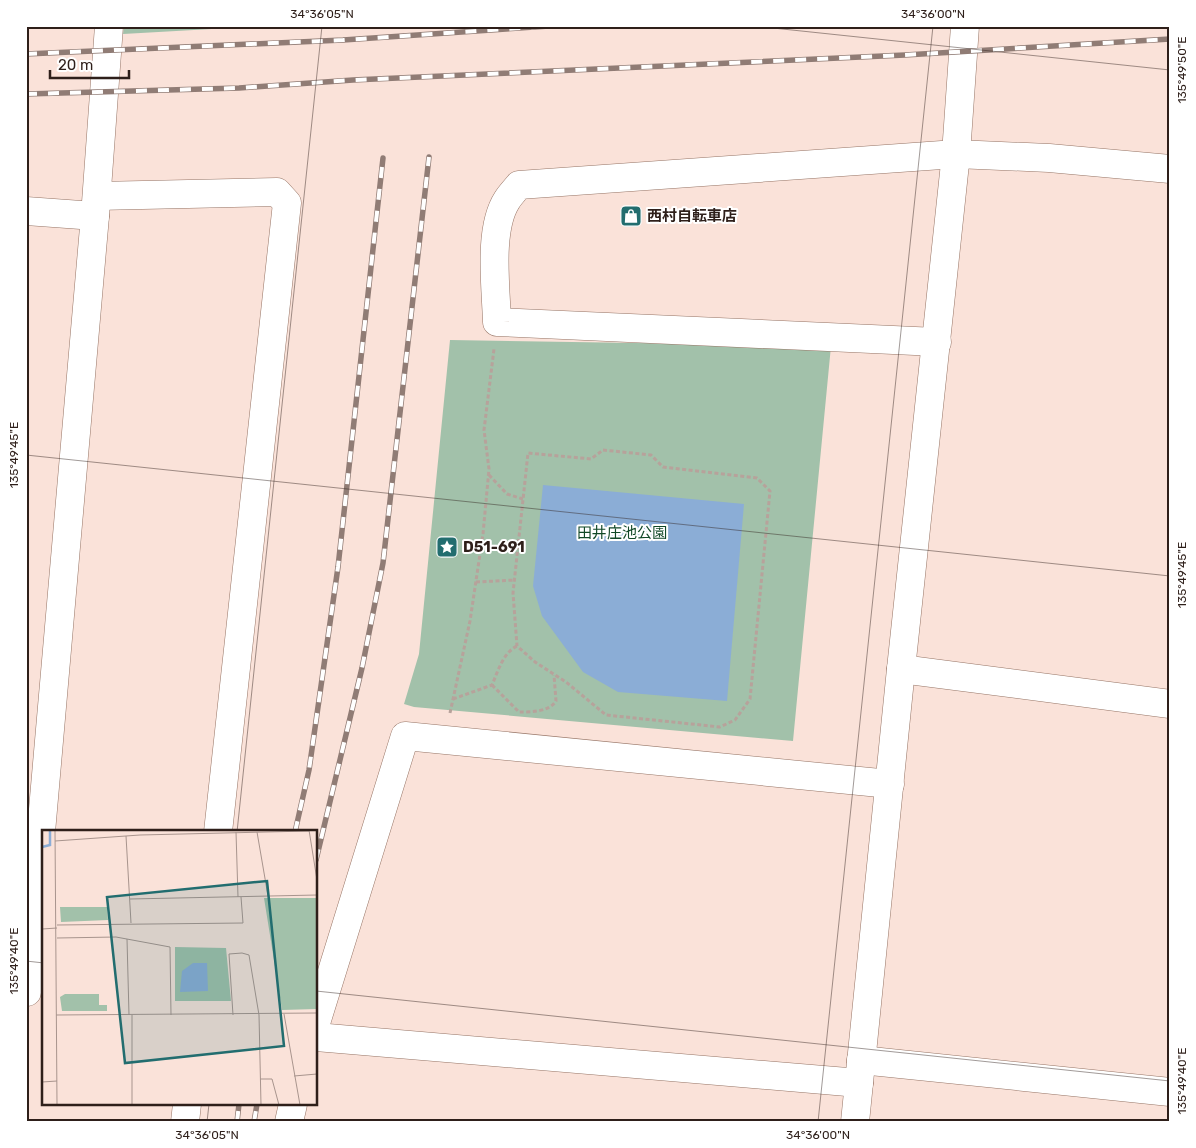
<svg xmlns="http://www.w3.org/2000/svg" width="1196" height="1148" font-family="Rubik,'Noto Sans JP',sans-serif">
<style>
.green{fill:#a2c1aa}
.water{fill:#8badd6}
.lines{fill:none;stroke-linecap:round;stroke-linejoin:round}
.minor-casing{stroke:#967465;stroke-width:29}
.path{stroke:#b7a29b;stroke-width:3;stroke-dasharray:4 2.5;stroke-linecap:butt}
.minor{stroke:#fff;stroke-width:28}
.rail-casing{stroke:#907c75;stroke-width:5.5}
.rail{stroke:#fff;stroke-width:4;stroke-dasharray:11;stroke-linecap:butt}
.ticks{fill:none;stroke:#2e1f1a;stroke-width:1;stroke-opacity:0.45}
.labels{text-anchor:middle;dominant-baseline:central;stroke-width:4;stroke-linejoin:round;paint-order:stroke}
.poi-label{font-size:15px;font-weight:bold;fill:#2e1f1a;stroke:#fff;text-anchor:start}
.park-label{font-size:15px;fill:#114827;stroke:#fff}
.inset-river{fill:none;stroke:#8badd6;stroke-width:2.5}
.inset-road{fill:none;stroke:#a8948d;stroke-width:1}
.view{fill:#226d6f;fill-opacity:0.15;stroke:#226d6f;stroke-width:2.5}
.inset-edge{fill:none;stroke:#2e1f1a;stroke-width:2.5}
.neatline{fill:none;stroke:#2e1f1a;stroke-width:2}
.ticks-label{font-size:12px;text-anchor:middle;fill:#2e1f1a}
</style>
<rect width="100%" height="100%" fill="#fae2d9"/>
<!-- green -->
<g class="green">
<polygon points="124,26 266,26 123,34"/>
<polygon points="450,340 831,346 793,741 414,707 404,704 419,654"/>
</g>
<!-- water -->
<polygon class="water" points="543,485 744,504 727,701 618,692 583,672 542,616 533,586"/>
<g class="lines">
<!-- minor casing -->
<g class="minor-casing">
<g id="minor">
<polyline points="97,196 277,192 287,203 218,832"/>
<polyline points="26,211 95,216"/>
<path d="M 937,342 L 497,322 C 496,288 488,229 507,200 C 510,195 515,190 519,185 L 956,154 L 1049,158 L 1170,169"/>
<polyline points="901,669 1170,704"/>
<polyline points="27,992 95,216 109,26"/>
<polyline points="316,1023 405,736 890,784"/>
<polyline points="316,1037 859,1083"/>
<polyline points="861,1060 1170,1092"/>
<polyline points="185,1122 187,1104"/>
<polyline points="289,1122 293,1104"/>
<polyline points="855,1122 901,669 956,154 965,26"/>
</g>
</g>
<!-- path -->
<g class="path">
<polygon points="603,450 651,455 663,467 757,478 770,491 750,699 735,720 720,727 606,715 566,682 535,662 517,646 513,593 528,453 591,459"/>
<polyline points="489,475 507,494 523,499"/>
<polyline points="476,582 515,580"/>
<path d="M 492,685 L 519,712 C 531,712 549,712 556,701 L 554,675"/>
<path d="M 453,699 L 492,685 C 498,671 503,653 517,646"/>
<polyline points="450,713 470,621 483,534 489,469 484,430 494,349"/>
</g>
<!-- minor -->
<use href="#minor" class="minor"/>
<!-- rail casing -->
<g class="rail-casing">
<g id="rail">
<polyline points="26,54 343,40 549,26"/>
<polyline points="26,94 239,88 353,80 905,55 1170,39"/>
<polyline points="295,832 309,770 338,567 383,158"/>
<polyline points="316,860 362,668 383,563 429,157"/>
<polyline points="237,1122 239,1104"/>
<polyline points="254,1122 257,1104"/>
</g>
</g>
<!-- rail -->
<use href="#rail" class="rail"/>
</g>
<!-- ticks -->
<path class="ticks" d="M 754,26 L 1170,70M 26,455 L 1170,576M 237,832 L 322,26M 26,961 L 44,963M 316,991 L 1170,1081M 207,1122 L 209,1104M 818,1122 L 933,26"/>
<!-- icons -->
<defs>
<g id="shop-square" transform="scale(1.125)"><rect x="-9" y="-9" width="18" height="18" rx="4" fill="#226d6f" stroke="#fff"/><path d="M-5-2.5h2.3a2.7 3.5 0 0 1 5.4 0H5L5.5 6h-11ZM-1.5-2.5h3a1.5 2.3 0 0 0-3 0Z" fill="#fff"/></g>
<g id="sight-square" transform="scale(1.125)"><rect x="-9" y="-9" width="18" height="18" rx="4" fill="#226d6f" stroke="#fff"/><path d="M0-6L1.8-2.2L6-1.7L2.9 1.2L3.7 5.4L0 3.3L-3.7 5.4L-2.9 1.2L-6-1.7L-1.8-2.2Z" fill="#fff"/></g>
</defs>
<g fill-rule="evenodd">
<use href="#shop-square" x="631" y="216"/>
<use href="#sight-square" x="447" y="547"/>
</g>
<g class="labels">
<!-- poi labels -->
<g class="poi-label">
<text x="647" y="216">西村自転車店</text>
<text x="463" y="547">D51-691</text>
</g>
<!-- park labels -->
<g class="park-label">
<text x="622" y="533">田井庄池公園</text>
</g>
</g>
<!-- overview -->
<g transform="translate(42 830)">
<rect width="275" height="275" fill="#fae2d9"/>
<path d="M 222,68 L 274,68 L 275,179 L 240,180 ZM 18,77 L 65,77 L 66,90 L 19,92 ZM 133,117 L 184,118 L 189,171 L 133,171 ZM 23,164 L 57,164 L 57,175 L 65,175 L 65,181 L 20,181 L 18,167 Z" fill="#a2c1aa"/>
<path d="M 151,133 L 165,133 L 166,161 L 138,162 L 140,141 Z" fill="#8badd6"/>
<path class="inset-river" d="M 0,17 L 8,15 L 8,0"/>
<path class="inset-road" d="M 13,0 L 15,275M 267,0 L 275,50M 194,2 L 196,67M 215,2 L 226,66M 84,6 L 89,93M 13,11 L 98,5 L 267,1M 88,69 L 275,65M 15,95 L 201,93 L 199,67M 0,99 L 15,98M 15,108 L 74,107 L 128,117 L 129,185M 85,109 L 87,185M 242,184 L 258,275M 14,185 L 275,183M 90,185 L 90,275M 191,185 L 187,124 L 200,123 L 207,125 L 217,185 L 219,275M 252,246 L 275,244M 218,249 L 230,249 L 237,275M 0,252 L 15,251"/>
<path class="view" d="M 225,51 L 242,216 L 83,233 L 65,67 Z"/>
<rect width="275" height="275" class="inset-edge"/>
</g>
<!-- border -->
<rect width="1196" height="1148" fill="none" stroke="#ffffff" stroke-width="55"/>
<!-- scale -->
<path d="M50 70v8h79v-8" fill="none" stroke="#2e1f1a" stroke-width="2.5"/>
<text x="58" y="70" font-size="15" fill="#2e1f1a" stroke="#ffffff" stroke-width="4" paint-order="stroke">20 m</text>
<rect x="28" y="28" width="1140" height="1092" class="neatline"/>
<g class="ticks-label">
<text x="322" y="18">34°36'05"N</text>
<text x="933" y="18">34°36'00"N</text>
<text transform="translate(1182 70) rotate(-90)" y="4">135°49'50"E</text>
<text transform="translate(14 455) rotate(-90)" y="4">135°49'45"E</text>
<text transform="translate(1182 575) rotate(-90)" y="4">135°49'45"E</text>
<text transform="translate(14 961) rotate(-90)" y="4">135°49'40"E</text>
<text transform="translate(1182 1081) rotate(-90)" y="4">135°49'40"E</text>
<text x="207" y="1139">34°36'05"N</text>
<text x="818" y="1139">34°36'00"N</text>
</g>
</svg>
